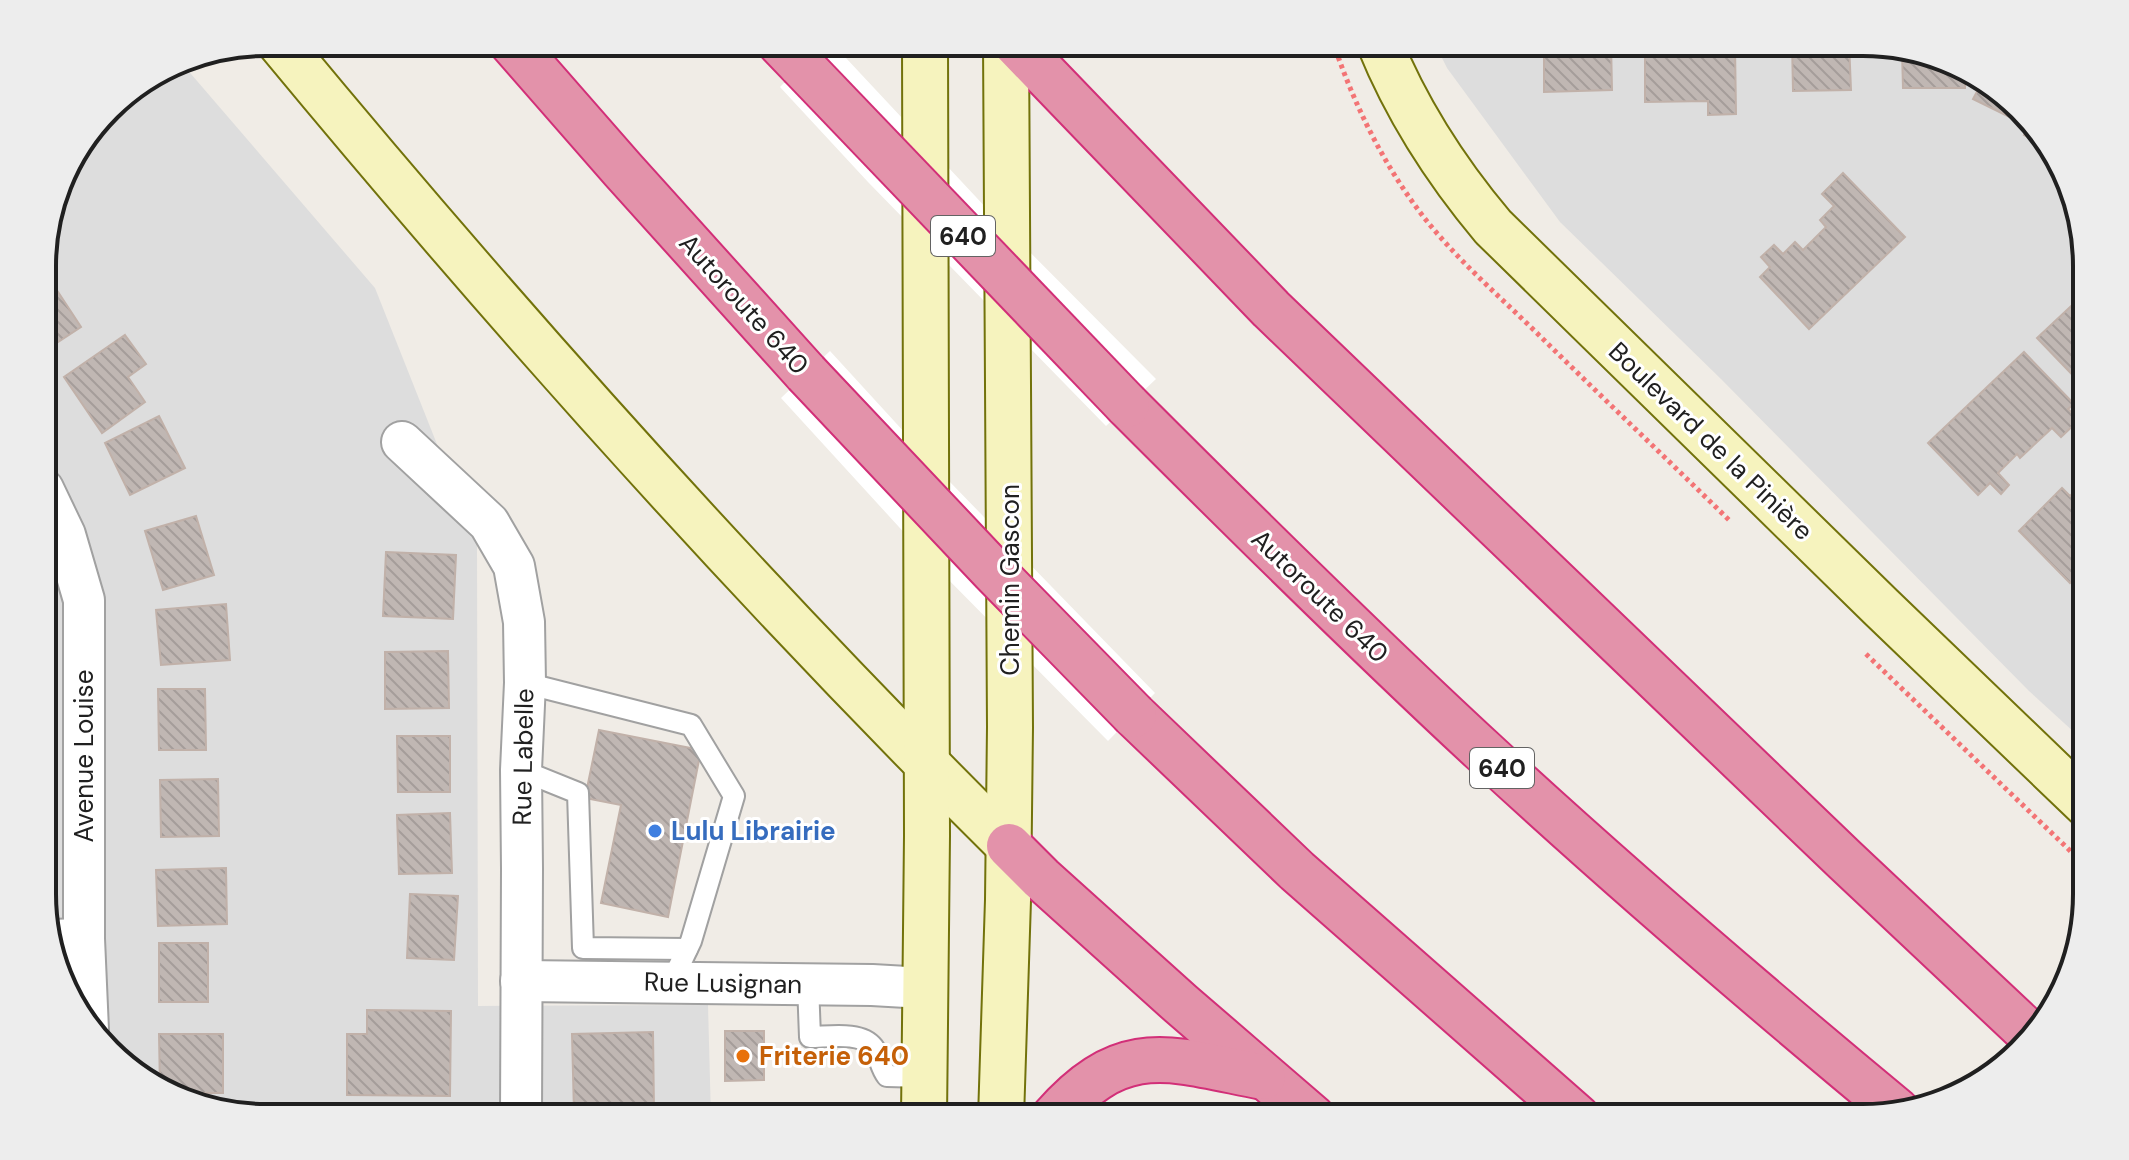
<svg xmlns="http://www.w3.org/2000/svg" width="2129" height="1160" font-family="'DM Sans',sans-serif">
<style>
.residential{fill:#ddd}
.pier{fill:#fff}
.building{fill:url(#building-back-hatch);stroke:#c1b1a9;stroke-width:2}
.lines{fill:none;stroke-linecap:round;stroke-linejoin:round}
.lane-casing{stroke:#a1a1a1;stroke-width:24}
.street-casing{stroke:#a1a1a1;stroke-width:44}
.secondary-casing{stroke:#72720b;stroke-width:48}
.highway-casing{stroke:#d22f78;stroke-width:48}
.path{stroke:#f37475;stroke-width:5;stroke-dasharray:4 4;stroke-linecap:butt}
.lane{stroke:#fff;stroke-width:20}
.street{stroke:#fff;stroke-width:40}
.secondary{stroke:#f6f3be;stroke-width:44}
.highway{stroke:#e392aa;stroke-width:44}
.highway-bridge-casing{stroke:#d22f78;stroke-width:48;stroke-linecap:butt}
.highway-bridge{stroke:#e392aa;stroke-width:44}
.shop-dot{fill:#3f7fe0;stroke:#fff;stroke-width:3}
.food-dot{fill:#e8710a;stroke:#fff;stroke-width:3}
.labels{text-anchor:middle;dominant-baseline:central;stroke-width:6;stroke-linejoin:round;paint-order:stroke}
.shield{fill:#fff;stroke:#636363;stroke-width:2}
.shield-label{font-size:24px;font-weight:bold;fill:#202020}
.street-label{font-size:26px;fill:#202020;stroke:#fff}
.shop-label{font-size:26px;font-weight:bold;fill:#366cbe;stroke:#fff;text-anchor:start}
.food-label{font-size:26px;font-weight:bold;fill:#c56008;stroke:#fff;text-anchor:start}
.rim{fill:none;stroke:#202020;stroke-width:4}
</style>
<defs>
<pattern id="building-back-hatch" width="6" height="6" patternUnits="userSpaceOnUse" patternTransform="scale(2)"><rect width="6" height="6" fill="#c0b7b3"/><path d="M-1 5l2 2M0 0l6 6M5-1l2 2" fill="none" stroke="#a59d9a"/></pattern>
</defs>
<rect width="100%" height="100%" fill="#f0ece6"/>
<!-- residential -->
<g class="residential">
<polygon points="1434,42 1863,42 1963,65 2049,141 2085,237 2087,744 2029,691 1721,379 1560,222 1447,68"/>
<polygon points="179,60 375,288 477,545 478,1006 708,1005 711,1118 266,1118 166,1095 88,1030 44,924 43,251 65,167 118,98"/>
</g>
<!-- pier -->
<g class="pier">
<polygon points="825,42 831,42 990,212 1156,379 1106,426 868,182 780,87"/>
<polygon points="830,351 949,481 1155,693 1108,741 931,562 781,398"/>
</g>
<!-- building -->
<g class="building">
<polygon points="1611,42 1612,90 1544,92 1544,43"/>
<polygon points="1792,42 1849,42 1851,90 1793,91"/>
<polygon points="1735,46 1736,114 1708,115 1708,101 1645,102 1645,47"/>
<polygon points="1902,51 1963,65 1965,67 1965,88 1903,88"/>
<polygon points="1982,82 2045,137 2042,144 2024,135 2028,126 1973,99"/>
<polygon points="1843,173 1905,237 1809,329 1760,277 1770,267 1761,257 1774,245 1783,254 1795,242 1803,250 1826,227 1820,220 1834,206 1822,194"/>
<polygon points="45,272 81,327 43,352 43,274"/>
<polygon points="2085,293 2086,389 2037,338"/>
<polygon points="125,335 146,364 128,377 145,402 102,433 64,377"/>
<polygon points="2024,352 2074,404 2068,409 2079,420 2061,437 2052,428 2020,458 2017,454 1998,473 2009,485 2001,494 1990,483 1978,495 1928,443"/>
<polygon points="159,416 185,468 130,495 105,443"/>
<polygon points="2086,481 2086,568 2070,583 2019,531 2062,488 2070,496"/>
<polygon points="196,516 214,575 163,590 145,531"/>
<polygon points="386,552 456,555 453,619 383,616"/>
<polygon points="226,604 230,660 161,665 156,610"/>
<polygon points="448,651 449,708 385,709 385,652"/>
<polygon points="158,689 205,689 206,750 159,750"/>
<polygon points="599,730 701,750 668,917 601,903 621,805 585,798"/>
<polygon points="397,736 450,736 450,792 398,792"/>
<polygon points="218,779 219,836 161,837 160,780"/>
<polygon points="450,813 452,873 399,874 397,815"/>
<polygon points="226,868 227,924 158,926 156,870"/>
<polygon points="410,894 458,896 454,960 407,958"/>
<rect x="159" y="943" width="49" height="59"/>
<polygon points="367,1010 451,1011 450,1096 347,1095 347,1034 367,1034"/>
<polygon points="725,1031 764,1031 764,1080 725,1081"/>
<polygon points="653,1032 654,1112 574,1113 572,1034"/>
<polygon points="159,1034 223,1034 223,1093 165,1093 160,1089"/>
</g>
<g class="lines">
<!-- lane casing -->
<g class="lane-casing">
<g id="lane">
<polyline points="525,683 691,725 734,796 691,941 671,983"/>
<polyline points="521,770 578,793 583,948 687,949"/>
<path d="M 808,984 L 810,1037 C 828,1037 861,1031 873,1047 C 880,1056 880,1067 887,1076 L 924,1077"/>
</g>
</g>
<!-- street casing -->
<g class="street-casing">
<g id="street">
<polyline points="402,442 489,523 514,566 524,622 525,683 521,770 522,869 521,1118"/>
<polyline points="43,489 65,535 84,600 84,939 88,1030"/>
<polyline points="50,940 84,939"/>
<polyline points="521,981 872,985 924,988"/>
</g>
</g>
<!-- secondary casing -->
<g class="secondary-casing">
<g id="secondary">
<path d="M 279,42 C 510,321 752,591 1009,846"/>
<path d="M 1379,42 C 1407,111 1445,170 1493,227 L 1881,607 L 2087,805"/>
<polyline points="924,1118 927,836 925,42"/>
<polyline points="1001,1118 1008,900 1010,727 1006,42"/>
</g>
</g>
<!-- highway casing -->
<g class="highway-casing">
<g id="highway">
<polyline points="511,42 623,170 806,373"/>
<polyline points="779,42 801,65"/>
<polyline points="1014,42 1271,309 1845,860 2029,1033"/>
<path d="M 1127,405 C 1244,522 1361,638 1482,750 C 1617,875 1756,994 1897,1111"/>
<polyline points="1134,715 1297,871 1578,1118"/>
<polyline points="1009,846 1041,878 1181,1004 1313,1118"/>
<path d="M 1053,1118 C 1124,1037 1170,1059 1263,1077"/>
</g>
</g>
<!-- path -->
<g class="path">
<path d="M 1333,42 C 1354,105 1385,168 1426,220 C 1461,264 1506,302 1546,342 C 1607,402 1669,461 1730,521"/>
<polyline points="1866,654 2087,867"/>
</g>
<!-- lane -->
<use href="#lane" class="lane"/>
<!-- street -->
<use href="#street" class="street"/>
<!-- secondary -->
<use href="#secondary" class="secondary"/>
<!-- highway -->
<use href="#highway" class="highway"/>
<!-- highway-bridge casing -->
<g class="highway-bridge-casing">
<g id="highway-bridge">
<polyline points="801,65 1127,405"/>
<polyline points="806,373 993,571 1134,715"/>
</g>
</g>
<!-- highway-bridge -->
<use href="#highway-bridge" class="highway-bridge"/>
</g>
<!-- markers -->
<circle class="shop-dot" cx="655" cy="831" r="8"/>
<circle class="food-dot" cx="743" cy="1056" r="8"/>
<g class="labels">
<!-- shield labels -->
<g class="shield">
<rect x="931" y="216" width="64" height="40" rx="6"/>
<rect x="1470" y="748" width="64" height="40" rx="6"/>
</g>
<g class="shield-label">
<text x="963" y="236">640</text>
<text x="1502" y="768">640</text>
</g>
<!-- street labels -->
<g class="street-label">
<text transform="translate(744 304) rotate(48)">Autoroute 640</text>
<text transform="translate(1711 441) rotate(44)">Boulevard de la Pinière</text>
<text transform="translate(1010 580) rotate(-90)">Chemin Gascon</text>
<text transform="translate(1320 596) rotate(44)">Autoroute 640</text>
<text transform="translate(84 756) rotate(-90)">Avenue Louise</text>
<text transform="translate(523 757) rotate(-89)">Rue Labelle</text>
<text transform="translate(723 983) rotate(1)">Rue Lusignan</text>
</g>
<!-- shop labels -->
<g class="shop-label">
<text x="671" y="831">Lulu Librairie</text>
</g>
<!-- food labels -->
<g class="food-label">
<text x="759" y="1056">Friterie 640</text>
</g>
</g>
<!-- crop -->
<path d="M0 0H2129V1160H0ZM266 56H1863A210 210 0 0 1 2073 266V894A210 210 0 0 1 1863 1104H266A210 210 0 0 1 56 894V266A210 210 0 0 1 266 56Z" fill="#ededed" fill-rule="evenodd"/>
<path class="rim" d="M266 56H1863A210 210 0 0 1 2073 266V894A210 210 0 0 1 1863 1104H266A210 210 0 0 1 56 894V266A210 210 0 0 1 266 56Z"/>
</svg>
